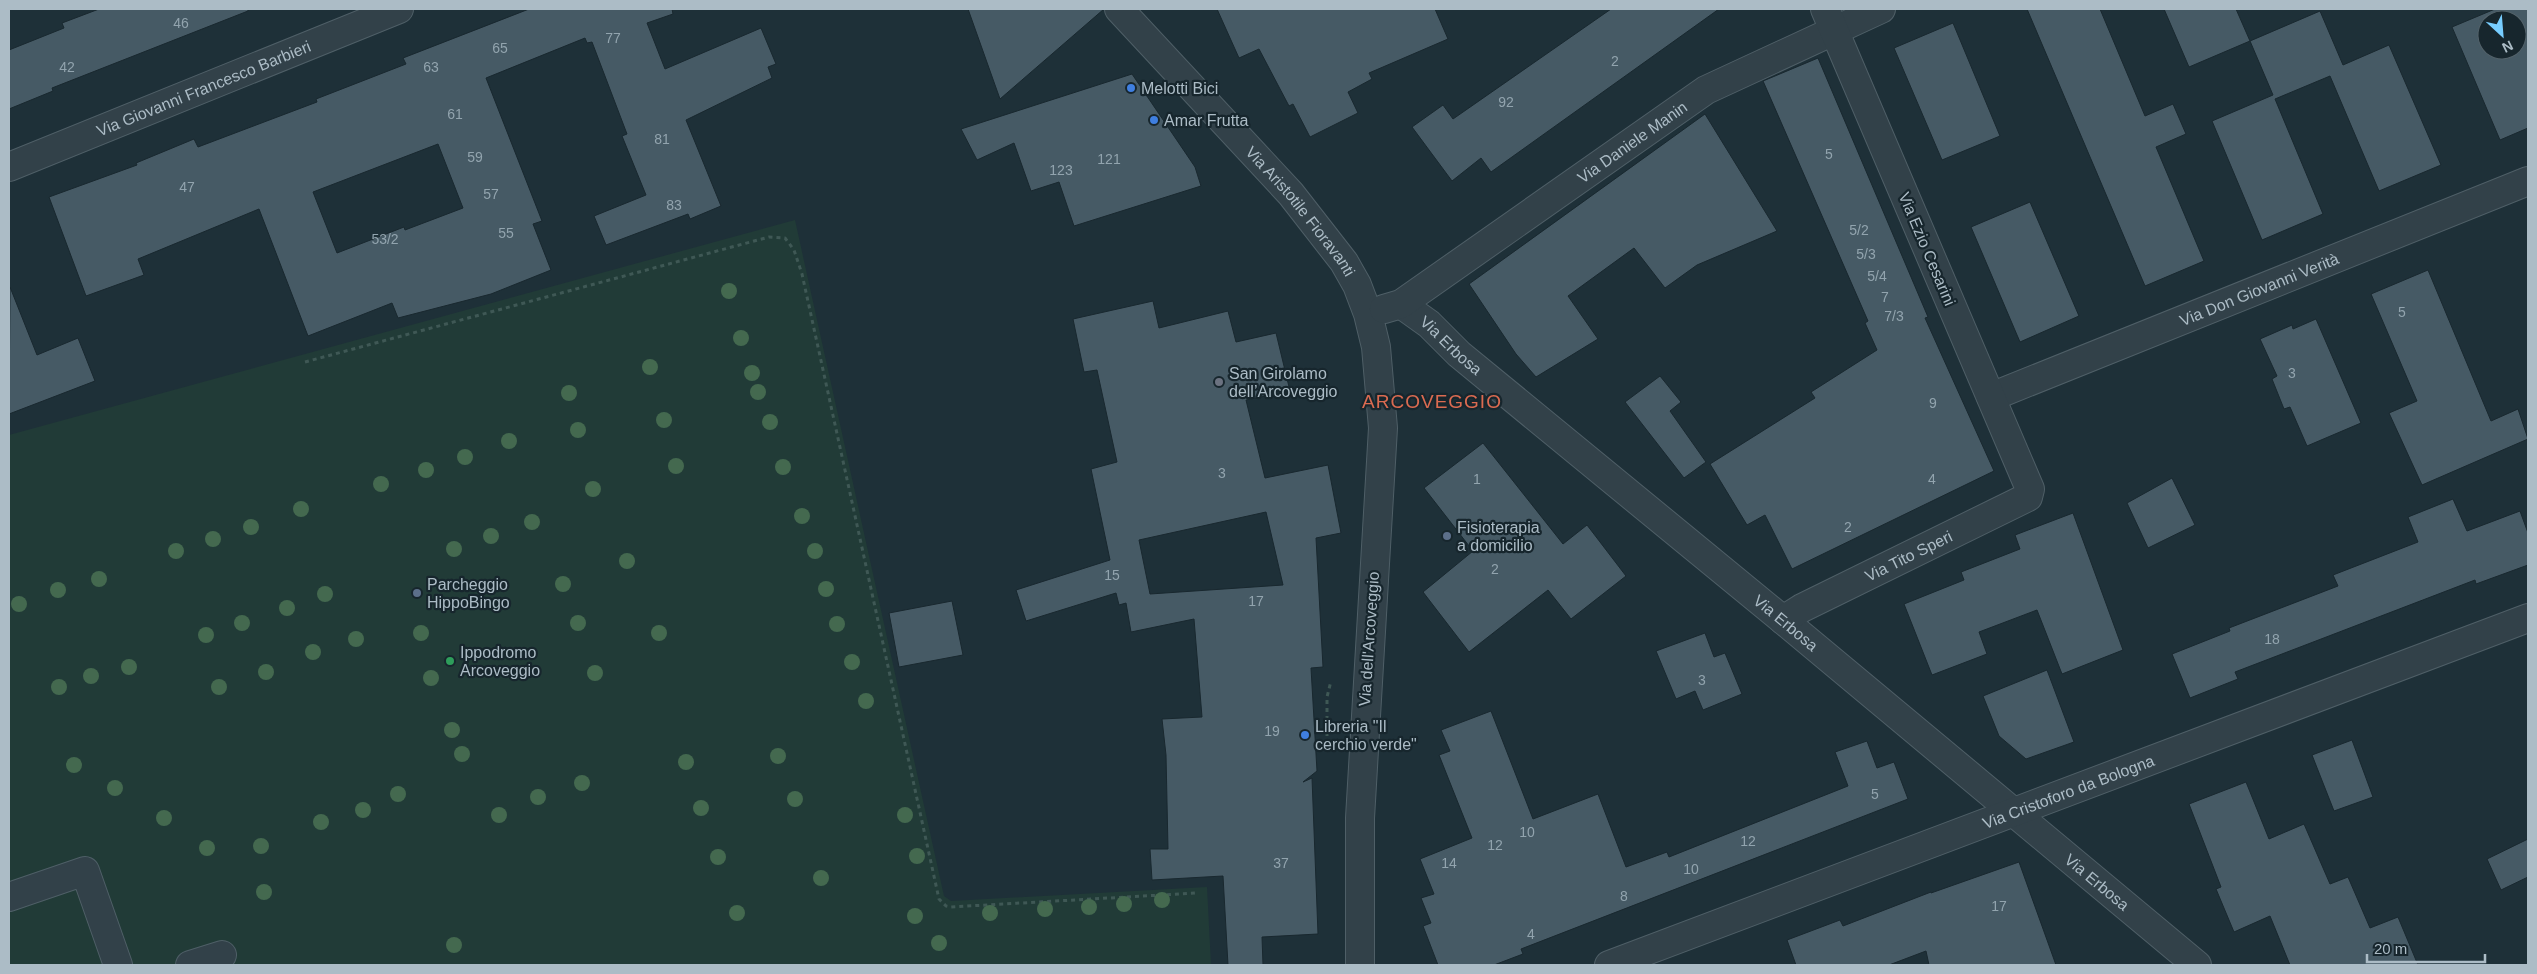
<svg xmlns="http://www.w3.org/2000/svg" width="2537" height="974" font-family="Arial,sans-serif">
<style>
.green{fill:#213b37}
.building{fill:#465a65;stroke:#19282f;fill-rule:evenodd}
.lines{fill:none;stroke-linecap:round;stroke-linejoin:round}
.minor-casing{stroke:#4f5f67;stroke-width:30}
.path{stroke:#3f5855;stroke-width:3;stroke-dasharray:4 4;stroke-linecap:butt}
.minor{stroke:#324149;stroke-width:28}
.tree{fill:#44694f}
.shop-dot{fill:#3f7fe0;stroke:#17262d;stroke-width:2}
.worship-dot{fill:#6b7280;stroke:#17262d;stroke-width:2}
.service-dot{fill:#5c6f8a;stroke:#17262d;stroke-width:2}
.leisure-dot{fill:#2e9e5b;stroke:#17262d;stroke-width:2}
.labels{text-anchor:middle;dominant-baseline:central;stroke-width:4.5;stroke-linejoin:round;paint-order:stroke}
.number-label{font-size:14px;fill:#92a4ae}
.street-label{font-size:16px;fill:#acbcc6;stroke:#17262d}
.poi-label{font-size:16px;fill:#acbcc6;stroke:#17262d;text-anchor:start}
.quarter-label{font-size:19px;letter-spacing:1px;fill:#db6b51;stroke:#17262d}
</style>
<rect width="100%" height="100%" fill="#1e3038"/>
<!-- green -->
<polygon class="green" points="795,220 944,896 951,901 1207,887 1211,965 9,965 9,435"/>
<!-- building -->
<g class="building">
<polygon points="99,9 248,9 248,11 52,88 53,91 9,109 9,50 64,28 62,23"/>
<path d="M 529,9 L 672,9 L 673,14 L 647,23 L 665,69 L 761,28 L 776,64 L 768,67 L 772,78 L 686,120 L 721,206 L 690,219 L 688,214 L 606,245 L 594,216 L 646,195 L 622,136 L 627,134 L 592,42 L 587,43 L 585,38 L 486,78 L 542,221 L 533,224 L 551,270 L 491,294 L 398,318 L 392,303 L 308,336 L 259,209 L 138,259 L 144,275 L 86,296 L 49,197 L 137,165 L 136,163 L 194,139 L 198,147 L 317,102 L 316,99 L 406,64 L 403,58 ZM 438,144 L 463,208 L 405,230 L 404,227 L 337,253 L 313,192 Z"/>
<polygon points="968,9 1104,9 1000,99"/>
<polygon points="1217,9 1435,9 1448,39 1369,73 1372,79 1348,92 1358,113 1310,137 1293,104 1289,106 1259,49 1239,58"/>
<polygon points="1611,9 1719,9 1491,172 1481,158 1452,181 1412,127 1443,105 1453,119"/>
<polygon points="2027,9 2100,9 2145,116 2173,104 2186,134 2156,147 2204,261 2145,286"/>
<polygon points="2164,9 2236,9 2250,41 2189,67"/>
<path d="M 2495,9 L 2528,9 L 2528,128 L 2500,140 L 2452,27 ZM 2487,20 L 2517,20 L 2517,50 L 2487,50 Z"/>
<polygon points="2320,11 2343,65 2389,45 2441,165 2379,191 2330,76 2275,99 2323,214 2262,240 2212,121 2273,95 2250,41"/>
<polygon points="1953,23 2000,136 1942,160 1894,48"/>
<polygon points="1818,58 1928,317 1925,318 1994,471 1792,569 1765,515 1747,525 1710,464 1815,398 1811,392 1877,350 1865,323 1868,321 1763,81"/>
<polygon points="1132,74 1195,167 1201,186 1074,226 1059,182 1031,191 1014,143 977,160 961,129"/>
<polygon points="1705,114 1777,231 1697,265 1665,288 1634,248 1568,296 1598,339 1536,377 1516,354 1469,284"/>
<polygon points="2030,202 2079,316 2020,342 1971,227"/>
<polygon points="2428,270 2491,421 2518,409 2528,439 2422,485 2389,413 2417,401 2371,294"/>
<polygon points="10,287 37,355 78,338 95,381 9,414"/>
<path d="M 1153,301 L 1159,328 L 1228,311 L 1236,342 L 1276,333 L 1290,391 L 1246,400 L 1265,478 L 1328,465 L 1341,533 L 1316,538 L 1323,667 L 1311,668 L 1317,771 L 1303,782 L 1312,778 L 1318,934 L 1262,937 L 1263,965 L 1228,965 L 1223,876 L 1152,880 L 1150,849 L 1168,849 L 1166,755 L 1162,719 L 1202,717 L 1194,619 L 1131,632 L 1126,603 L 1119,605 L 1116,593 L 1026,621 L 1016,590 L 1110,560 L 1091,469 L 1117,462 L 1097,370 L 1084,372 L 1073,319 ZM 1266,512 L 1283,585 L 1150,594 L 1139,540 Z"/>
<polygon points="2316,319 2361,423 2307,446 2290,407 2284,409 2272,379 2277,376 2260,339 2292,325 2293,329"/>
<polygon points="1660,376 1681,402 1670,411 1706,462 1684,478 1625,402"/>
<polygon points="1483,443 1563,544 1587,525 1626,576 1571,619 1548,590 1469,652 1423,592 1473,551 1424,488"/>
<polygon points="2172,478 2195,525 2148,548 2127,503"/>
<polygon points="2453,499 2467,531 2520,511 2528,533 2528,565 2476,584 2475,580 2235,672 2238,679 2190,698 2172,654 2230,631 2229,628 2338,586 2333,575 2418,542 2408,517"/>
<polygon points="2073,513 2123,650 2062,674 2037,610 1979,632 1987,654 1932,675 1904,604 1964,580 1961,572 2020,549 2015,535"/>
<polygon points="952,601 963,655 899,667 889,613"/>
<polygon points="1705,633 1714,657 1725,653 1742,694 1703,710 1695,691 1676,699 1656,651"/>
<polygon points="2047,670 2074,742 2026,759 1999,736 1983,696"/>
<polygon points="1491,711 1533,819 1598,794 1626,867 1667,852 1669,857 1848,786 1835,752 1867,741 1877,768 1894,762 1908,799 1521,949 1523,954 1494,965 1438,965 1423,926 1431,923 1421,898 1434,894 1420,859 1472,838 1439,755 1450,751 1441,730"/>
<polygon points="2352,740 2373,797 2334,811 2312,755"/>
<polygon points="2246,782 2269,839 2304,824 2330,884 2348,877 2370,928 2398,917 2418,965 2290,965 2270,916 2234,932 2216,889 2221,887 2189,804"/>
<polygon points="2528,839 2528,877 2501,890 2487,859"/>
<polygon points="2019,862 2056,965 1929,965 1926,951 1889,965 1796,965 1787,940 1840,920 1843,926 1931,892 1931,893"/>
</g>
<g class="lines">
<!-- minor casing -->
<g class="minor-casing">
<g id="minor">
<path id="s1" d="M 1119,9 L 1291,194 L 1344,262 L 1357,285 L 1368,314 L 1376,347 L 1383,428 L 1360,818 L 1360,965"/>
<path id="s2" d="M 9,167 L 399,9"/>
<path id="s3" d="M 1401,304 L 1429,324 L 1459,354 L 1783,620 L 2197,965"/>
<path id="s4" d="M 1384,309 L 1401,304 L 1706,90 L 1881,9"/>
<path id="s5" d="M 1991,397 L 2528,181"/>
<path id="s6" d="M 1783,620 L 1802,608 L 2028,497 L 2030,489 L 1825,9"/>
<polyline points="9,897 85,871 118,965"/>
<polyline points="190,965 222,955"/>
<path id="s7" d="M 1609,965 L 2528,618"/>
</g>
</g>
<!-- path -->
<g class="path">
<polyline points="305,362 769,237 785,238 794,250 802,274 939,899 946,906 951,907 1197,893"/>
<polyline points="1327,744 1327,697 1331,681"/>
</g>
<!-- minor -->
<use href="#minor" class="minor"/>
</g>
<!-- trees -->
<g class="tree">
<circle cx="729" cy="291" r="8"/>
<circle cx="741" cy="338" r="8"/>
<circle cx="650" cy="367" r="8"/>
<circle cx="752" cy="373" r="8"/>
<circle cx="758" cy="392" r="8"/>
<circle cx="569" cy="393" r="8"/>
<circle cx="664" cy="420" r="8"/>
<circle cx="770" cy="422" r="8"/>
<circle cx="578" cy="430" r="8"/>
<circle cx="509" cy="441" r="8"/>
<circle cx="465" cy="457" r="8"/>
<circle cx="676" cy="466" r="8"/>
<circle cx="783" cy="467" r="8"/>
<circle cx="426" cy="470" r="8"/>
<circle cx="381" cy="484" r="8"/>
<circle cx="593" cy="489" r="8"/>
<circle cx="301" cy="509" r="8"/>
<circle cx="802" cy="516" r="8"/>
<circle cx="532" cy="522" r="8"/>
<circle cx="251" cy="527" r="8"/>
<circle cx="491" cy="536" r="8"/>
<circle cx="213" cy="539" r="8"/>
<circle cx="454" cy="549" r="8"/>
<circle cx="176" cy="551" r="8"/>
<circle cx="815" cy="551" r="8"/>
<circle cx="627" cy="561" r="8"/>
<circle cx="99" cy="579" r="8"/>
<circle cx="563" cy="584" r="8"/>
<circle cx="826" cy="589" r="8"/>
<circle cx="58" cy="590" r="8"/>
<circle cx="325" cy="594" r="8"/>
<circle cx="19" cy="604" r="8"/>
<circle cx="287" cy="608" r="8"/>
<circle cx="242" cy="623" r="8"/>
<circle cx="578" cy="623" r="8"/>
<circle cx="837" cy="624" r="8"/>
<circle cx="421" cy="633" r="8"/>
<circle cx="659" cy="633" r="8"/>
<circle cx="206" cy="635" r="8"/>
<circle cx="356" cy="639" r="8"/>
<circle cx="313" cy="652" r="8"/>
<circle cx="852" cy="662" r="8"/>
<circle cx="129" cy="667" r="8"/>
<circle cx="266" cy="672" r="8"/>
<circle cx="595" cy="673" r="8"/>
<circle cx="91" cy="676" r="8"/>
<circle cx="431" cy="678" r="8"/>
<circle cx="59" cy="687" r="8"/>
<circle cx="219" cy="687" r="8"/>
<circle cx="866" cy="701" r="8"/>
<circle cx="452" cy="730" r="8"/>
<circle cx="462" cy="754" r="8"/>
<circle cx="778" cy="756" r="8"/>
<circle cx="686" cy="762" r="8"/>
<circle cx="74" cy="765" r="8"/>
<circle cx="582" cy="783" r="8"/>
<circle cx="115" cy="788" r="8"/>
<circle cx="398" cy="794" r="8"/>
<circle cx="538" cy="797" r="8"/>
<circle cx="795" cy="799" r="8"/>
<circle cx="701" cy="808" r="8"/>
<circle cx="363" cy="810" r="8"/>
<circle cx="499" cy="815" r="8"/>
<circle cx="905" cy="815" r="8"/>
<circle cx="164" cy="818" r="8"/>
<circle cx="321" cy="822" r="8"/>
<circle cx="261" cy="846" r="8"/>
<circle cx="207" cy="848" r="8"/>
<circle cx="917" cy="856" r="8"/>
<circle cx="718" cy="857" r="8"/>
<circle cx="821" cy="878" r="8"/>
<circle cx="264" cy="892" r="8"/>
<circle cx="1162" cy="900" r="8"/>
<circle cx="1124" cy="904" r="8"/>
<circle cx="1089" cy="907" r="8"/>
<circle cx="1045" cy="909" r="8"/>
<circle cx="737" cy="913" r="8"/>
<circle cx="990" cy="913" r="8"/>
<circle cx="915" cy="916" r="8"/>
<circle cx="939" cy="943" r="8"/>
<circle cx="454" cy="945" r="8"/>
</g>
<!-- markers -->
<g class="shop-dot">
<circle cx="1131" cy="88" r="5"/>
<circle cx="1154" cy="120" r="5"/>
<circle cx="1305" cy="735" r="5"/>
</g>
<circle class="worship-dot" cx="1219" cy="382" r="5"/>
<g class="service-dot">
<circle cx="1447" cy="536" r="5"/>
<circle cx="417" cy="593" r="5"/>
</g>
<circle class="leisure-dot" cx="450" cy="661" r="5"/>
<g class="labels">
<!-- number labels -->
<g class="number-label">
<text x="181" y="23">46</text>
<text x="613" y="38">77</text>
<text x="500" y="48">65</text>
<text x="1615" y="61">2</text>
<text x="67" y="67">42</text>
<text x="431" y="67">63</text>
<text x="1506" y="102">92</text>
<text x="455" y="114">61</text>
<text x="662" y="139">81</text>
<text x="1829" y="154">5</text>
<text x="475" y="157">59</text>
<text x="1109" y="159">121</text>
<text x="1061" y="170">123</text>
<text x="187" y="187">47</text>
<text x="491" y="194">57</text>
<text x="674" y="205">83</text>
<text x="1859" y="230">5/2</text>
<text x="506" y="233">55</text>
<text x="385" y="239">53/2</text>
<text x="1866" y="254">5/3</text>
<text x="1877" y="276">5/4</text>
<text x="1885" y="297">7</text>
<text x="2402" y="312">5</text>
<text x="1894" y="316">7/3</text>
<text x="2292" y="373">3</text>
<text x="1933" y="403">9</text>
<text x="1222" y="473">3</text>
<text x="1477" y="479">1</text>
<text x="1932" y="479">4</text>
<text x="1848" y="527">2</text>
<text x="1495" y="569">2</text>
<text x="1112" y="575">15</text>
<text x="1256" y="601">17</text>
<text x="2272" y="639">18</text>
<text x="1702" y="680">3</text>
<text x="1272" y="731">19</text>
<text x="1875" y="794">5</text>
<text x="1527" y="832">10</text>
<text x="1748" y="841">12</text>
<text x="1495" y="845">12</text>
<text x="1281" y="863">37</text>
<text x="1449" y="863">14</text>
<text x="1691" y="869">10</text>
<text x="1624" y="896">8</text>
<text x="1999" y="906">17</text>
<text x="1531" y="934">4</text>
</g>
<!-- street labels -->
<g class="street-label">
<text stroke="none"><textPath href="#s2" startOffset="210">Via Giovanni Francesco Barbieri</textPath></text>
<text stroke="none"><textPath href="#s4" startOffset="300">Via Daniele Manin</textPath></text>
<text stroke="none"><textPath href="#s1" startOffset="272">Via Aristotile Fioravanti</textPath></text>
<text transform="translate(1927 249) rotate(67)">Via Ezio Cesarini</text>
<text stroke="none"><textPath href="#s5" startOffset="289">Via Don Giovanni Verità</textPath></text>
<text stroke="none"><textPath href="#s3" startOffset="65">Via Erbosa</textPath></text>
<text stroke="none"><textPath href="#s6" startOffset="141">Via Tito Speri</textPath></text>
<text stroke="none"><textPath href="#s3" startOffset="500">Via Erbosa</textPath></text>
<text transform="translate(1369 639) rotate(-86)">Via dell'Arcoveggio</text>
<text stroke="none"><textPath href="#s7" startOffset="491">Via Cristoforo da Bologna</textPath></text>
<text stroke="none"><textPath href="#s3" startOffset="905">Via Erbosa</textPath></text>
</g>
<!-- poi labels -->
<g class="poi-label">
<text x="1141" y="88">Melotti Bici</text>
<text x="1164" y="120">Amar Frutta</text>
<text x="1229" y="373">San Girolamo<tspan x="1229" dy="18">dell’Arcoveggio</tspan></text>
<text x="1457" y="527">Fisioterapia<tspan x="1457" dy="18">a domicilio</tspan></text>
<text x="427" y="584">Parcheggio<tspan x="427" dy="18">HippoBingo</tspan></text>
<text x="460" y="652">Ippodromo<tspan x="460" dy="18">Arcoveggio</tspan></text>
<text x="1315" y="726">Libreria "Il<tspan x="1315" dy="18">cerchio verde"</tspan></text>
</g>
<!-- quarter labels -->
<g class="quarter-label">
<text x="1432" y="401">ARCOVEGGIO</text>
</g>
</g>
<!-- border -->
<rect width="2537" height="974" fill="none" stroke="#acbcc6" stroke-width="20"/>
<!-- north arrow -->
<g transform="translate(2502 35) rotate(154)"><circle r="24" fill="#17262d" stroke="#53626a"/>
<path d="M0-4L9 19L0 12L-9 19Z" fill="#77cdff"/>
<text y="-8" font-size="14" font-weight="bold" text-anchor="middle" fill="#acbcc6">N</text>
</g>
<!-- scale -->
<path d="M2367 954v8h118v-8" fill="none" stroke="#acbcc6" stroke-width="2.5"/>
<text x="2374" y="954" font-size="15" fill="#acbcc6" stroke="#17262d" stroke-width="4" paint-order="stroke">20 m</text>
</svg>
